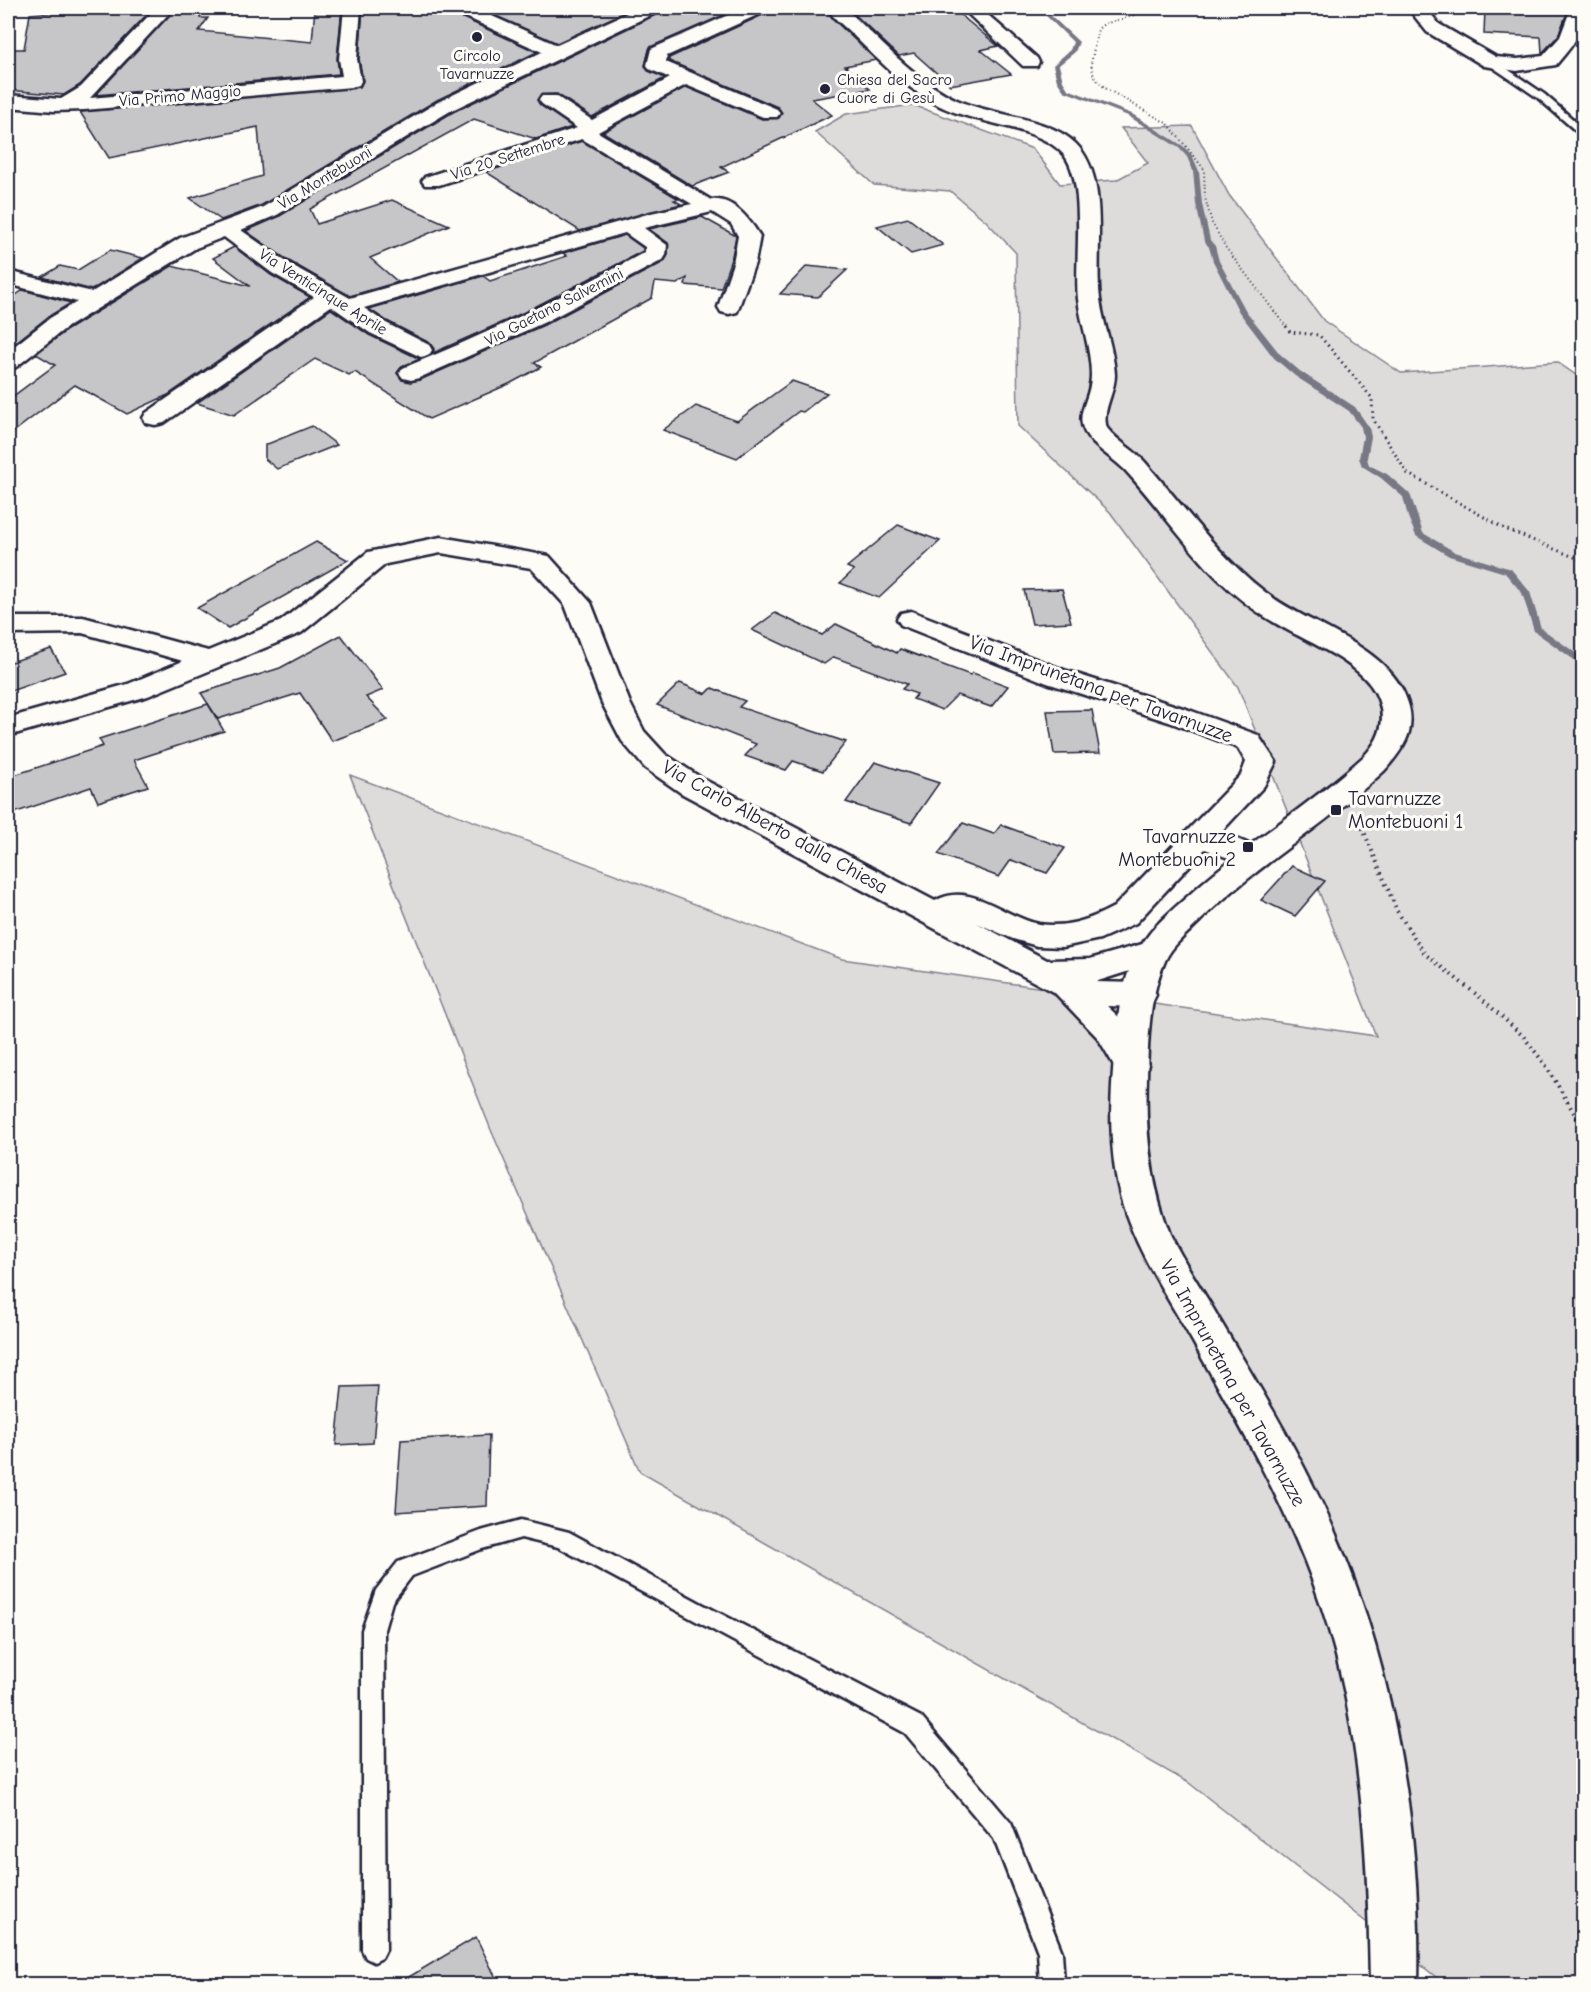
<svg xmlns="http://www.w3.org/2000/svg" width="1591" height="1992" font-family="'Comic Neue',sans-serif">
<style>
.green{fill:#dddcdb;stroke:#807f8b;stroke-width:1.5}
.lines{fill:none;stroke-linecap:round;stroke-linejoin:round}
.stream{fill:#787885;fill-rule:evenodd}
.building{fill:#c6c6c8;stroke:#22223b;stroke-width:1.5}
.service-casing{stroke:#22223b;stroke-width:5}
.minor-casing{stroke:#22223b;stroke-width:5}
.secondary-casing{stroke:#22223b;stroke-width:5}
.path-far2{stroke:#22223b;stroke-width:2;stroke-dasharray:1 3;stroke-linecap:butt}
.path-far1{stroke:#22223b;stroke-width:3;stroke-dasharray:1.5 4;stroke-linecap:butt}
.path{stroke:#22223b;stroke-width:4;stroke-dasharray:1.5 4.5;stroke-linecap:butt}
.service{fill:#fdfcf7;fill-rule:evenodd}
.minor{fill:#fdfcf7;fill-rule:evenodd}
.secondary{fill:#fdfcf7;fill-rule:evenodd}
.poi-dot{fill:#22223b;stroke:#fdfcf7;stroke-width:2}
.labels{text-anchor:middle;dominant-baseline:central;stroke-width:6;stroke-linejoin:round;paint-order:stroke}
.far-poi-label{font-size:16px;fill:#22223b;stroke:#fdfcf7}
.far-street-label{font-size:16px;fill:#22223b;stroke:#fdfcf7}
.street-label{font-size:20px;fill:#22223b;stroke:#fdfcf7}
.poi-label{font-size:20px;fill:#22223b;stroke:#fdfcf7;text-anchor:start}
</style>
<rect width="100%" height="100%" fill="#fdfcf7"/>
<filter id="ink" filterUnits="userSpaceOnUse"><feTurbulence type="fractalNoise" baseFrequency=".0167" numOctaves="2"/><feDisplacementMap in="SourceGraphic" scale="12" xChannelSelector="R" yChannelSelector="G"/><feConvolveMatrix kernelMatrix="1 2 1 2 8 2 1 2 1" color-interpolation-filters="sRGB"/></filter>
<g filter="url(#ink)">
<!-- green -->
<polygon class="green" points="913,105 1033,149 1060,184 1116,180 1148,163 1121,128 1192,126 1229,195 1324,321 1401,373 1557,362 1583,380 1583,1984 1445,1984 1189,1783 640,1472 491,1130 350,775 842,959 1376,1036 1238,687 1110,512 1018,426 1016,253 986,221 950,191 874,185 815,132 846,114"/>
<g class="lines">
<!-- stream -->
<polygon class="stream" points="1038,8 1043,8 1079,42 1075,52 1059,65 1063,81 1068,89 1132,114 1183,146 1192,155 1199,171 1202,204 1210,240 1215,246 1219,261 1246,311 1280,354 1301,372 1355,407 1369,427 1371,437 1367,458 1369,465 1387,474 1410,494 1423,533 1455,552 1511,569 1530,592 1541,628 1584,659 1584,667 1534,631 1522,593 1505,573 1449,556 1416,536 1408,517 1403,497 1381,478 1362,466 1359,458 1363,437 1361,427 1349,411 1295,376 1274,358 1239,312 1213,261 1209,247 1204,241 1196,204 1193,171 1187,157 1179,148 1128,116 1064,91 1057,81 1053,65 1070,50 1073,42"/>
</g>
<!-- building -->
<g class="building">
<polygon points="83,8 153,8 80,85 64,95 8,90 8,59 15,49 24,49 30,14 83,10"/>
<polygon points="176,8 204,8 200,18 208,18 199,31 312,42 315,8 342,8 337,59 339,74 96,95"/>
<polygon points="363,8 451,8 454,14 537,52 437,100 262,205 221,220 190,198 262,176 258,127 109,158 80,112 360,87 363,81 359,59"/>
<polygon points="478,8 634,8 557,43"/>
<polygon points="662,8 740,8 650,47 645,66 648,71 665,78 592,117 557,94 540,95 537,100 540,105 572,127 536,139 474,119 310,209 317,224 392,200 449,225 370,258 398,282 350,296 289,261 246,231 278,217 453,112 658,14"/>
<polygon points="768,8 825,8 833,19 876,60 845,66 870,89 812,99 832,115 721,167 729,172 692,186 603,132 686,87 762,119 779,118 782,113 778,107 669,61 669,58 765,14"/>
<polygon points="848,8 890,8 897,13 952,8 998,46 981,50 1011,74 950,85 914,53 899,56"/>
<polygon points="1539,8 1569,8 1558,36 1542,53 1541,37 1484,34 1485,9 1540,12"/>
<polygon points="582,141 679,199 674,200 681,204 580,231 486,172"/>
<polygon points="702,217 736,236 732,256 721,288 685,285 687,278 677,284 655,282 652,298 534,363 541,367 509,384 429,419 355,372 349,375 315,359 234,415 197,403 331,309 369,335 420,359 402,366 397,373 402,380 410,382 420,380 544,325 664,262 668,255 668,243 649,229"/>
<polygon points="908,218 943,245 911,254 877,226"/>
<polygon points="625,235 643,248 643,251 525,312 433,353 434,349 430,343 387,321 369,309 483,276 490,281 567,256 563,253"/>
<polygon points="234,247 271,275 310,297 168,395 127,414 75,385 8,436 8,400 55,365 36,354 67,330 172,266 250,286 213,258"/>
<polygon points="110,250 143,258 92,290 42,277 60,266 78,270"/>
<polygon points="807,266 847,270 818,297 780,294"/>
<polygon points="23,290 71,303 49,316 15,343 8,338 8,301"/>
<polygon points="792,381 827,393 803,412 799,411 737,458 663,430 696,406 737,421"/>
<polygon points="312,426 337,445 277,469 265,459 265,445"/>
<polygon points="898,525 940,541 879,598 840,583 854,570 847,567"/>
<polygon points="316,542 348,560 228,628 197,608"/>
<polygon points="1062,589 1071,622 1032,624 1024,590"/>
<polygon points="775,613 822,635 836,624 897,653 900,649 970,675 973,673 1008,686 991,707 957,695 942,710 913,699 917,694 902,689 907,684 834,657 824,664 752,630"/>
<polygon points="341,635 383,690 366,697 388,720 332,741 300,693 218,719 201,693 280,668"/>
<polygon points="51,649 65,672 8,692 8,663"/>
<polygon points="680,683 706,694 712,688 745,701 739,707 846,742 823,771 793,761 786,770 745,756 756,744 657,705"/>
<polygon points="208,704 224,731 134,760 148,786 98,802 91,787 8,815 8,777 103,746 99,739"/>
<polygon points="1092,710 1100,753 1054,754 1047,711"/>
<polygon points="875,762 939,783 911,823 846,802"/>
<polygon points="963,823 994,834 1001,825 1065,848 1047,873 1011,860 999,877 938,854"/>
<polygon points="1292,866 1325,881 1295,916 1261,900"/>
<polygon points="378,1386 373,1443 336,1445 342,1387"/>
<polygon points="489,1435 487,1506 396,1512 401,1440"/>
<polygon points="476,1937 499,1984 397,1984"/>
</g>
<g class="lines">
<!-- service casing -->
<g class="service-casing">
<g id="service">
<polygon points="1488,60 1494,60 1544,94 1584,129 1584,138 1538,98 1488,64"/>
<polygon points="521,1520 569,1532 702,1604 921,1717 1011,1823 1062,1952 1064,1984 1040,1984 1038,1952 994,1839 905,1733 558,1547 521,1538 482,1549 412,1576 392,1602 384,1630 386,1950 382,1958 374,1962 366,1958 362,1950 362,1630 376,1590 398,1562 481,1531"/>
</g>
</g>
<!-- minor casing -->
<g class="minor-casing">
<g id="minor">
<polygon points="156,8 174,8 90,98 342,76 339,59 344,8 361,8 357,59 361,81 359,85 352,87 84,110 54,111 8,107 8,95 61,99 81,87"/>
<path d="M 453,8 L 474,8 L 557,45 L 638,8 L 660,8 L 657,12 L 452,110 L 277,215 L 241,230 L 288,263 L 350,298 L 651,213 L 692,204 L 582,139 L 439,185 L 425,185 L 422,181 L 425,177 L 577,128 L 542,104 L 539,100 L 542,96 L 556,96 L 592,120 L 670,78 L 649,69 L 647,65 L 651,49 L 744,8 L 766,8 L 764,12 L 667,56 L 666,62 L 777,109 L 780,113 L 777,117 L 763,117 L 686,85 L 598,132 L 711,200 C 733,197 750,220 760,236 L 755,263 L 737,312 L 729,314 L 721,312 L 718,307 L 733,263 L 738,236 L 731,224 L 712,212 L 644,228 L 667,245 L 666,255 L 663,260 L 543,323 L 419,378 L 411,380 L 403,378 L 399,373 L 403,368 C 486,335 566,295 645,252 L 645,247 L 625,233 L 364,308 L 386,323 L 429,345 L 432,350 L 429,355 L 421,357 L 370,333 L 331,306 L 164,423 L 155,425 L 146,423 L 143,418 L 146,413 L 314,297 L 272,273 L 224,237 L 196,248 L 66,328 L 16,367 L 8,369 L 8,351 L 50,318 L 77,302 L 8,284 L 8,271 L 92,292 L 180,238 L 263,207 L 438,102 L 542,52 L 455,12 Z"/>
<polygon points="962,8 980,8 1037,58 1039,62 1037,66 1023,66"/>
<path d="M 1408,8 L 1426,8 L 1439,24 L 1496,57 L 1517,59 L 1543,56 L 1560,37 L 1571,8 L 1584,8 C 1584,33 1572,46 1556,65 L 1517,71 L 1484,66 L 1427,32 Z"/>
<path d="M 441,537 L 549,556 L 591,603 L 630,703 L 644,731 L 665,754 L 703,779 L 935,901 C 970,880 1005,918 1039,924 C 1066,928 1090,920 1114,907 L 1241,775 L 1246,762 L 1238,748 L 1169,722 L 1047,683 L 901,625 L 897,619 L 901,613 L 911,611 L 1067,671 L 1189,710 L 1258,735 L 1276,762 L 1264,786 L 1221,832 L 1265,851 L 1269,858 L 1265,865 L 1254,868 L 1205,849 L 1136,923 L 1100,939 L 1063,947 L 1037,946 L 1013,939 L 977,923 L 1047,960 L 1090,959 L 1153,941 L 1164,944 L 1169,952 L 1164,960 L 1095,982 L 1140,983 L 1152,987 L 1156,995 L 1152,1003 L 1140,1007 L 1107,1006 L 1122,1020 L 1148,1065 L 1143,1074 L 1131,1078 L 1119,1074 L 1098,1038 L 1055,993 L 681,793 L 645,768 L 622,741 L 602,703 L 565,605 L 531,568 L 441,553 L 386,564 L 301,633 L 148,696 L 8,736 L 8,718 L 128,684 L 183,661 L 82,633 L 8,634 L 8,617 L 83,617 L 208,651 L 281,621 L 368,552 Z"/>
</g>
</g>
<!-- secondary casing -->
<g class="secondary-casing">
<path id="secondary" d="M 827,8 L 845,8 C 879,39 914,80 957,100 C 992,116 1049,117 1076,144 C 1111,180 1094,253 1100,299 C 1103,324 1114,349 1115,375 C 1115,393 1101,411 1107,428 C 1117,441 1133,449 1144,461 C 1184,506 1217,555 1265,592 C 1306,624 1377,642 1402,689 C 1420,724 1408,744 1384,771 C 1326,825 1257,865 1201,920 C 1188,933 1172,945 1165,961 C 1149,996 1148,1040 1147,1078 C 1145,1132 1150,1183 1170,1234 C 1184,1263 1202,1289 1218,1317 C 1251,1373 1285,1428 1314,1487 C 1389,1637 1422,1816 1418,1984 L 1370,1984 C 1368,1857 1362,1726 1321,1605 C 1290,1512 1241,1428 1193,1342 C 1167,1296 1136,1251 1121,1199 C 1108,1150 1110,1097 1115,1047 C 1118,1012 1122,976 1141,946 C 1153,926 1171,911 1188,896 C 1243,845 1308,807 1363,757 C 1382,738 1388,717 1375,692 C 1359,662 1310,643 1282,627 C 1209,587 1178,528 1125,470 C 1115,460 1103,453 1093,443 C 1068,416 1091,405 1091,375 C 1091,349 1081,324 1078,299 C 1074,261 1087,185 1064,155 C 1043,129 985,124 954,112 C 913,97 882,63 851,33 C 843,25 832,17 827,8 Z"/>
</g>
<!-- path-far2 -->
<polyline class="path-far2" points="1143,8 1132,16 1104,24 1098,29 1091,64 1094,77 1105,88 1168,124 1204,169 1205,198 1212,223 1226,248 1287,328"/>
<!-- path-far1 -->
<polyline class="path-far1" points="1286,326 1290,332 1319,335 1372,398 1373,419 1407,473 1505,529 1584,561"/>
<!-- path -->
<polyline class="path" points="1358,817 1397,911 1425,954 1481,998 1523,1036 1547,1067 1584,1130"/>
<!-- service -->
<use href="#service" class="service"/>
<!-- minor -->
<use href="#minor" class="minor"/>
<!-- secondary -->
<use href="#secondary" class="secondary"/>
</g>
</g>
<!-- markers -->
<g class="poi-dot">
<circle cx="477" cy="37" r="6"/>
<circle cx="825" cy="89" r="6"/>
<rect x="1330" y="804" width="12" height="12" rx="3"/>
<rect x="1242" y="841" width="12" height="12" rx="3"/>
</g>
<g class="labels">
<!-- far-poi labels -->
<g class="far-poi-label">
<text x="477" y="56">Circolo<tspan x="477" dy="18">Tavarnuzze</tspan></text>
<text x="837" y="80" text-anchor="start">Chiesa del Sacro<tspan x="837" dy="18">Cuore di Gesù</tspan></text>
</g>
<!-- far-street labels -->
<g class="far-street-label">
<text transform="translate(180 96) rotate(-5)">Via Primo Maggio</text>
<text transform="translate(508 157) rotate(-18)">Via 20 Settembre</text>
<text transform="translate(325 178) rotate(-31)">Via Montebuoni</text>
<text transform="translate(323 292) rotate(32)">Via Venticinque Aprile</text>
<text transform="translate(554 307) rotate(-27)">Via Gaetano Salvemini</text>
</g>
<!-- street labels -->
<g class="street-label">
<text transform="translate(1101 689) rotate(20)">Via Imprunetana per Tavarnuzze</text>
<text transform="translate(775 827) rotate(29)">Via Carlo Alberto dalla Chiesa</text>
<text transform="translate(1233 1383) rotate(61)">Via Imprunetana per Tavarnuzze</text>
</g>
<!-- poi labels -->
<g class="poi-label">
<text x="1348" y="798">Tavarnuzze<tspan x="1348" dy="23">Montebuoni 1</tspan></text>
<text x="1236" y="836" text-anchor="end">Tavarnuzze<tspan x="1236" dy="23">Montebuoni 2</tspan></text>
</g>
</g>
<!-- margin -->
<rect width="1591" height="1992" fill="none" stroke="#fdfcf7" stroke-width="30"/>
<rect x="15" y="15" width="1561" height="1962" fill="none" stroke="#22223b" stroke-width="2" filter="url(#ink)"/>
</svg>
